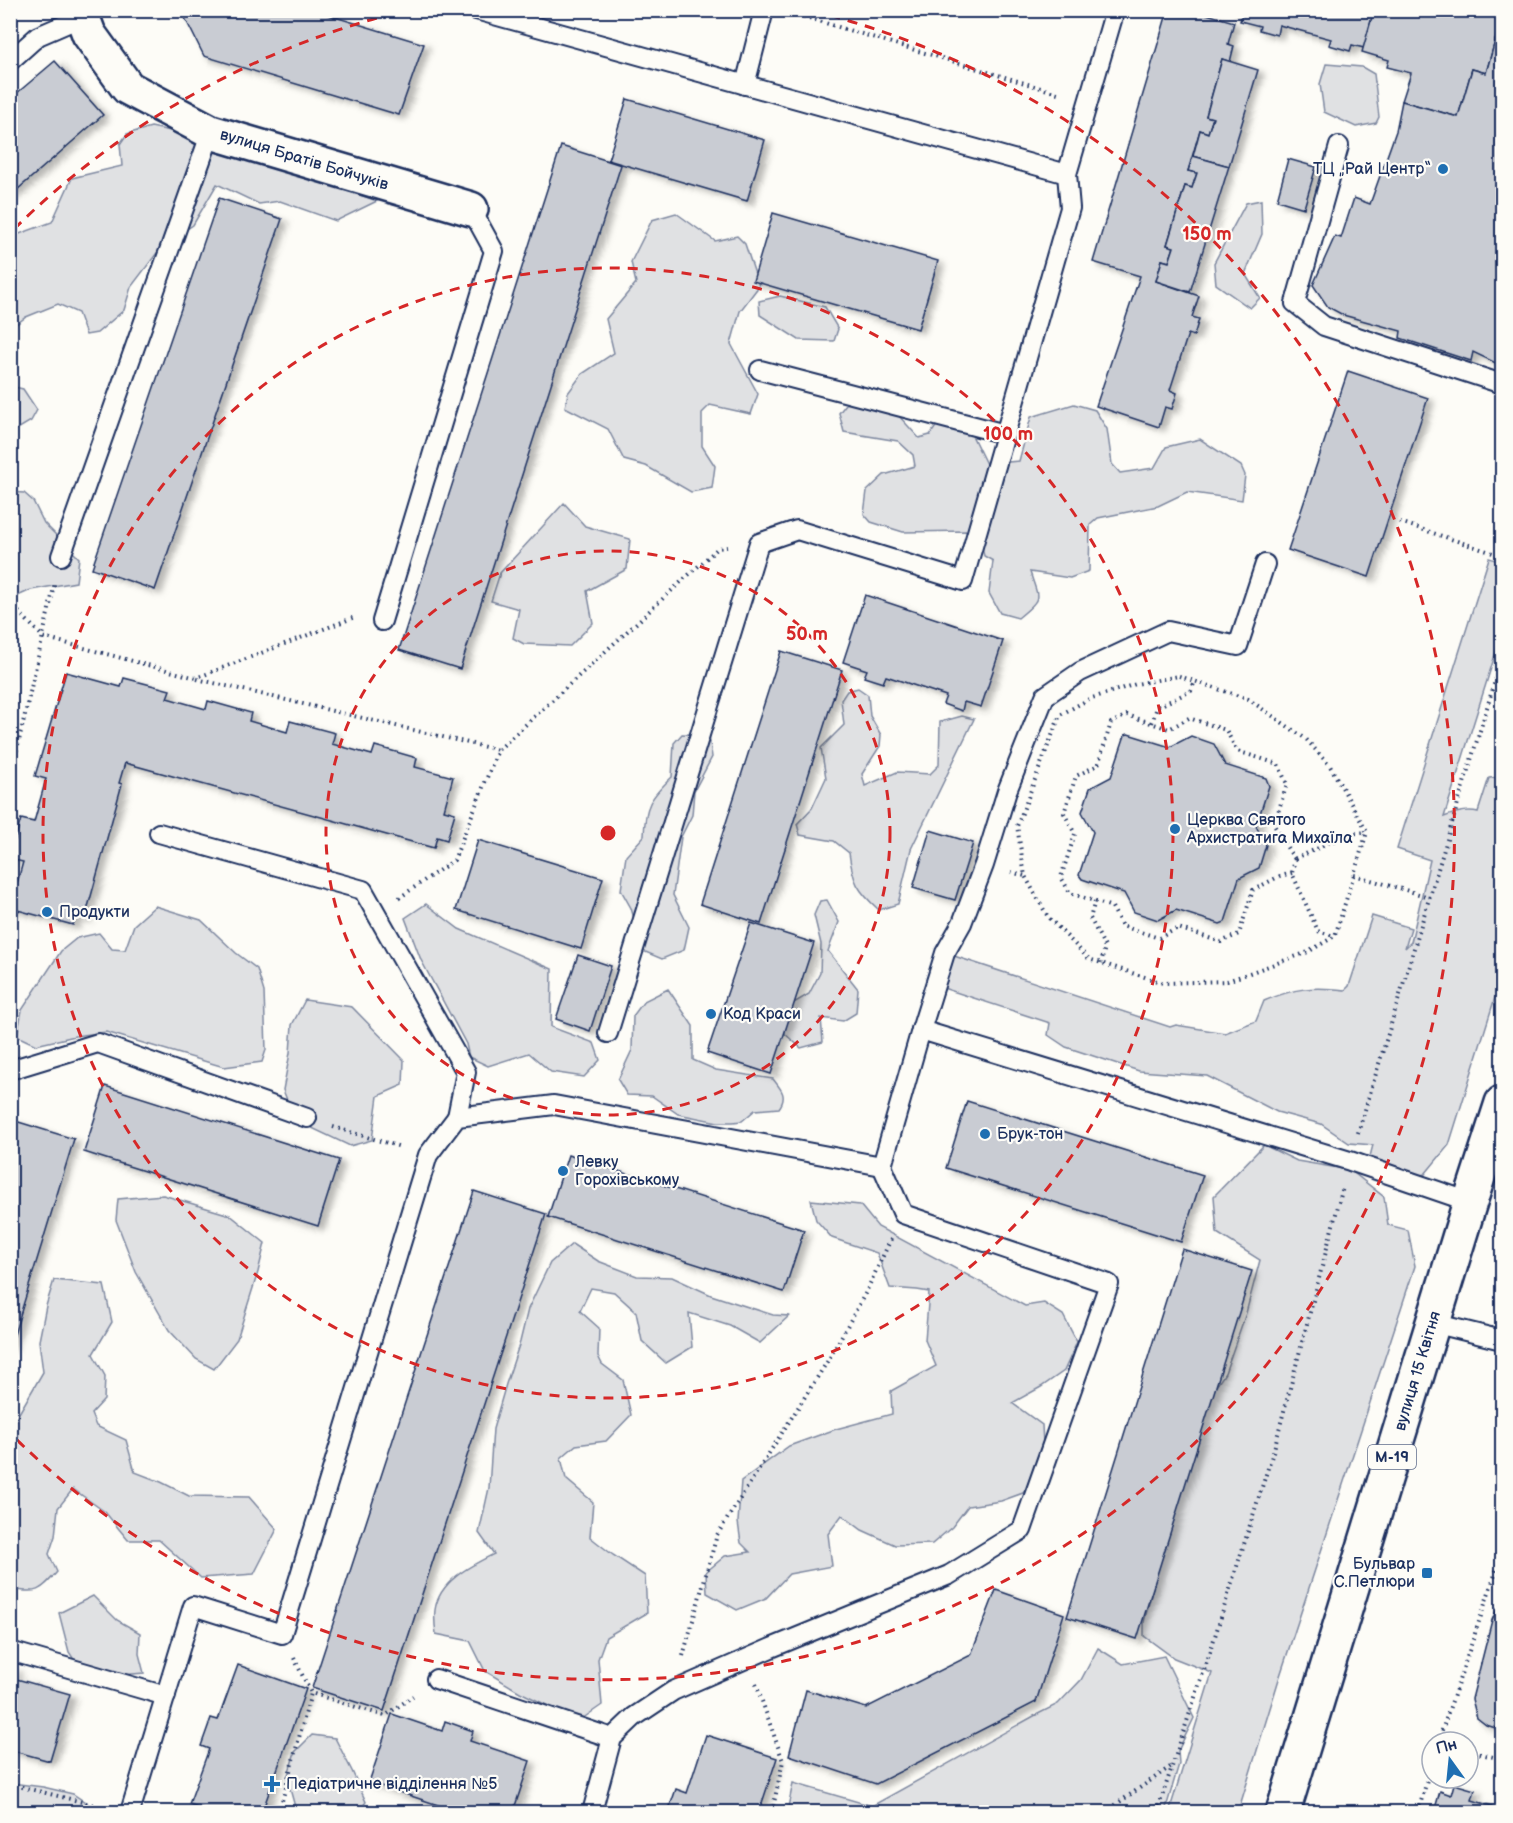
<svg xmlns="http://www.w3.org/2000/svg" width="1513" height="1823" font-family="'Balsamiq Sans',sans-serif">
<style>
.green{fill:#e0e1e3;stroke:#7e88a0;stroke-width:1.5}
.building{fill:#c9ccd3;stroke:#1b2f5e;stroke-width:1.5;filter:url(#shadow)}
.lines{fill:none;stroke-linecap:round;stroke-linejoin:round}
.service-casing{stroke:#1b2f5e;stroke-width:22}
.minor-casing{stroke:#1b2f5e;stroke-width:38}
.trunk-casing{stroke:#1b2f5e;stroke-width:38}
.path{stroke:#1b2f5e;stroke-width:4;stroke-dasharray:1.5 4.5;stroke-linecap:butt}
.service{stroke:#fdfcf7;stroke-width:18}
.minor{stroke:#fdfcf7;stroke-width:33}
.trunk{stroke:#fdfcf7;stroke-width:33}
.ring{fill:none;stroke:#d62828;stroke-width:3;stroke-dasharray:10 8}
.poi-dot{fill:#1f6fb2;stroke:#fdfcf7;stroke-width:2}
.labels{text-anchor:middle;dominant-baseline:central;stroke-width:4.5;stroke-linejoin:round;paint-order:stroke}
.shield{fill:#fdfcf7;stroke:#5f6c8c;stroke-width:1.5}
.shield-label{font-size:15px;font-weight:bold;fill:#1b2f5e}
.street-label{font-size:16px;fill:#1b2f5e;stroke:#fdfcf7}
.poi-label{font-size:16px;fill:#1b2f5e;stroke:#fdfcf7;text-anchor:start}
.centre{fill:#d62828;stroke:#fdfcf7;stroke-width:3}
.ring-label{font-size:18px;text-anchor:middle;font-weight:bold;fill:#d62828;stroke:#fdfcf7;stroke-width:4.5;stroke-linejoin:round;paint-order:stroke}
</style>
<defs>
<filter id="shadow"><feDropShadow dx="6" dy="4" stdDeviation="3" flood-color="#0004"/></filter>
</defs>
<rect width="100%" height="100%" fill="#fdfcf7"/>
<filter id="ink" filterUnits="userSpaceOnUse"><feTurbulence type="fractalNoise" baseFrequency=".0167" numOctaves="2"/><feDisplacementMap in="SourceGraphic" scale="12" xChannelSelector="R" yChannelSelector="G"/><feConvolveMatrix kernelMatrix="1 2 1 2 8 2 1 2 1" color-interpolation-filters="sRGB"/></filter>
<g filter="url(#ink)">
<!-- green -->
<g class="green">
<polygon points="1326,64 1362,67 1374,74 1379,117 1376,123 1356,127 1324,112 1320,84"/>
<polygon points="151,127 200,137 377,201 336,221 280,201 259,204 217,184 193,225 163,245 131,287 124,310 97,333 86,335 78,313 58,304 26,317 11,328 11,237 52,222 72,178 122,166 120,144 127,134"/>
<polygon points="1261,200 1262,234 1245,274 1260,298 1250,308 1216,284 1214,263 1246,203"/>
<polygon points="676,213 715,241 737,236 745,244 759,286 740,311 731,344 758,394 751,414 710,405 702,413 702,446 715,466 712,488 691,492 646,466 624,460 608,429 565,407 568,393 582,374 614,353 606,319 636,283 631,262 652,220"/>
<polygon points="780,296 825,307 838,329 834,341 799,340 760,315 759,301"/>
<polygon points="10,386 23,389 37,410 31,421 11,433"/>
<path d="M 853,395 L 887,403 L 919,438 L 930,435 L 942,418 L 964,419 L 986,464 L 1019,461 L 1031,417 L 1074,404 L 1095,410 L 1107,429 L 1112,464 L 1120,473 L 1154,468 L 1166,447 L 1200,439 L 1241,466 L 1245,475 L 1242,500 L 1187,492 L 1158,506 L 1098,518 L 1090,525 L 1089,571 L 1070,578 L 1030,572 C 1039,600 1043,598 1018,618 L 1000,613 L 989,593 L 993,561 L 984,556 L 979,536 L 968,531 L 903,532 L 871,522 L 864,514 L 867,491 L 884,475 L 915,466 L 913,455 L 898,441 L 844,432 L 839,413 Z"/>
<polygon points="10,492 24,493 33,501 44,523 79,558 76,582 31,590 11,599"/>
<polygon points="564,503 585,526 630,539 627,569 587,591 593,623 570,646 524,644 513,638 519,609 491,601 500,573"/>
<path d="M 1489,558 L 1502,562 L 1502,633 L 1444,817 C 1454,813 1467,809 1478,812 L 1489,778 L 1502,777 L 1502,975 L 1449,1145 L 1425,1174 L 1400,1180 L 1367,1168 L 1373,1145 L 1349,1143 L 1321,1124 L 1277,1112 L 1207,1076 L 1139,1071 L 1066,1047 L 1048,1035 L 1050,1023 L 943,988 L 954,956 L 1170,1027 L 1176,1025 L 1225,1033 L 1256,1021 L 1264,1001 C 1295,988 1312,986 1345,990 L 1349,986 L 1372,916 L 1411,928 L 1405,948 L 1411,942 L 1430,860 L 1397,849 Z"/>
<path d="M 858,688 L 868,695 L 870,716 L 881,735 L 880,746 L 862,774 L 865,786 L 897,772 L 930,774 L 939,765 L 940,722 L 962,716 L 974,719 L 911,849 L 898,904 L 879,910 C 857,890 853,882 849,853 L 834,841 L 800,835 L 797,824 L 812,808 L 826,778 L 821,748 L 844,725 L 841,700 L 847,691 Z"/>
<path d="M 682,734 L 709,735 L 712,757 L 694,791 L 692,815 L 681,837 L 673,895 L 689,927 L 684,950 L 662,959 L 643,951 L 631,908 L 621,890 L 626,856 L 644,836 C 645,805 650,798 672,777 L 674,743 Z"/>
<polygon points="827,900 839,922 828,951 858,989 856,1013 843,1021 821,1018 823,1042 801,1048 785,1034 784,1018 792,1004 809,994 820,973 821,944 814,915 820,901"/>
<polygon points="426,904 459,929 552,969 551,1027 594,1043 600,1060 584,1077 551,1072 529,1053 488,1066 469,1057 466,1044 421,960 405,918"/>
<polygon points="155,906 201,920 236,953 257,969 264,992 266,1050 262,1062 224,1067 106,1032 75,1036 36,1045 17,1036 22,1010 61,951 77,938 99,933 112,949 125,950 134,925"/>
<path d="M 668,989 L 693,1026 L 693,1060 L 716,1070 L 773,1079 C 781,1089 788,1096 779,1108 L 755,1110 L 742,1121 L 733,1122 L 718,1122 L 678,1114 L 652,1096 L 627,1095 L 618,1080 L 632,1050 L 633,1016 L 644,1001 Z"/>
<polygon points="305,1000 352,1007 404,1060 403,1085 378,1096 372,1140 350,1146 295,1120 283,1090 290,1053 292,1025"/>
<polygon points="1264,1145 1297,1161 1350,1170 1384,1197 1388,1225 1408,1230 1415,1266 1279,1679 1238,1812 1169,1812 1212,1673 1174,1658 1144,1636 1144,1622 1170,1522 1193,1421 1225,1373 1246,1313 1260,1260 1217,1233 1214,1196"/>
<polygon points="163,1195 230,1215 265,1243 258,1272 237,1339 214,1369 196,1359 169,1330 136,1272 116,1220 118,1199"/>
<polygon points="811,1200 860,1205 878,1227 1025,1306 1044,1303 1063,1315 1077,1342 1064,1371 1041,1387 1012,1403 1042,1425 1044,1464 1023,1493 1001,1501 968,1506 952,1527 932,1544 895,1545 862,1530 842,1515 828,1534 832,1566 789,1574 766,1598 737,1610 707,1593 706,1572 725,1556 750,1552 741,1543 738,1522 741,1481 789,1446 836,1429 892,1414 891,1391 936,1366 925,1340 929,1292 917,1290 890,1288 877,1253 832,1238 816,1220"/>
<path d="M 572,1244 L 598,1261 L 637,1276 L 672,1277 L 711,1295 L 773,1315 L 789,1316 L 760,1343 L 730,1326 L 689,1313 L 692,1347 L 666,1363 L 642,1341 L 636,1312 L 614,1292 L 591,1288 L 580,1311 L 599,1328 L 598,1356 L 602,1364 L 623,1380 L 631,1415 L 606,1441 L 576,1445 L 561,1458 L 566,1479 L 593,1502 L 590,1537 L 613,1555 L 645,1576 L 647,1613 L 606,1637 L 598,1659 L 602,1705 L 579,1721 L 520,1692 L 485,1671 L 470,1641 L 436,1634 C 435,1627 434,1618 435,1610 C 439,1581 470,1566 494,1554 L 479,1533 L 489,1488 L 493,1429 L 506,1384 L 520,1342 L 528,1309 L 550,1263 Z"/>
<path d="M 54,1280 L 104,1285 L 112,1322 L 93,1354 L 105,1376 L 104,1400 L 91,1414 L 96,1426 L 126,1440 L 135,1472 L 161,1482 L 189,1496 L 249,1497 L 277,1529 L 254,1574 L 201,1578 L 159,1540 L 128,1540 L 105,1512 L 73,1489 L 58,1508 L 55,1536 L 49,1554 L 57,1572 C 40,1592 37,1594 11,1589 L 11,1427 L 43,1372 L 39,1341 L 46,1306 Z"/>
<polygon points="93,1596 117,1620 140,1633 139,1654 144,1673 86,1678 69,1652 59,1613"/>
<polygon points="1098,1648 1123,1664 1164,1656 1194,1718 1178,1751 1179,1764 1166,1808 1166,1812 787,1812 793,1783 872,1806 1034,1716 1058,1704 1081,1680"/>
<polygon points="312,1735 335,1738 352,1771 366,1802 358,1812 309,1812 295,1807 287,1778 295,1752"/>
<polygon points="11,1783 43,1787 73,1794 100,1812 11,1812"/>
</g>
<!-- building -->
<g class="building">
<polygon points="181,10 312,10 424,44 399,115 204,56"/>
<polygon points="1168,10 1193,10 1234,22 1228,44 1234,46 1230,62 1222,59 1206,116 1213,118 1208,133 1200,130 1188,171 1197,173 1192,188 1185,186 1167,245 1174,247 1169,262 1162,260 1156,281 1199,296 1192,317 1199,319 1194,336 1188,334 1170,390 1177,393 1172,409 1165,407 1159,427 1096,406 1140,276 1093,262"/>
<polygon points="1229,10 1374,10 1364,48 1352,45 1350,51 1329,45 1331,39 1279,25 1277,35 1259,30 1260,26 1240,21 1242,14"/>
<polygon points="1374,10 1502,10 1502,16 1486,73 1472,69 1458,117 1402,101 1411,73 1387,67 1389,60 1362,52"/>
<polygon points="1502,16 1502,366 1473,352 1471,361 1400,338 1401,331 1343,315 1328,307 1313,285 1335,236 1341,238 1354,198 1370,204 1396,131 1402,101 1458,117 1472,69 1486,73"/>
<polygon points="1222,59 1258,70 1229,166 1193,156 1200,130 1208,133 1213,118 1206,116"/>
<polygon points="55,61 103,115 10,196 10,99"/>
<polygon points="627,99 765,140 747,201 608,160"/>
<polygon points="561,146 621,165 460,669 399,650"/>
<polygon points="1193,156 1229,166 1190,292 1156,281 1162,260 1169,262 1174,247 1167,245 1185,186 1192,188 1197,173 1188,171"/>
<polygon points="1288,159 1316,167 1304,208 1277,200"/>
<polygon points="219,198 282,219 155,590 92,568"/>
<polygon points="773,213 938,261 918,329 753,281"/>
<polygon points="1348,371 1428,398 1369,577 1288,550"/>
<polygon points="865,595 1003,641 981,707 964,702 962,711 943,704 946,696 886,676 883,683 864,677 867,670 843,662"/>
<polygon points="781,651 842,670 761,924 700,904"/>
<polygon points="66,672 121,687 124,678 170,690 167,698 206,709 208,701 251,713 249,721 287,732 290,721 335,733 332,744 372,755 375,746 417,758 415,767 453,777 444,810 455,813 447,840 437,837 434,848 125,763 119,783 122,784 85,918 76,915 73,925 10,908 23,862 10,859 10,856 21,819 34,822 46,779 35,776"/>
<polygon points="1128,734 1170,747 1191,736 1214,744 1225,765 1266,778 1269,786 1256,826 1266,845 1259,868 1239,878 1225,922 1220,924 1176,910 1158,920 1134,912 1124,893 1082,879 1079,875 1093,832 1082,812 1090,788 1111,777 1125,735"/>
<polygon points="930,830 973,843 955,900 913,888"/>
<polygon points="478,840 603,878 581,949 456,910"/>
<polygon points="751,923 814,943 771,1074 707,1053"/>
<polygon points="578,955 611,966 590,1031 556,1019"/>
<polygon points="105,1086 339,1160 318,1226 84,1152"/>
<polygon points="967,1101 1203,1175 1181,1242 946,1168"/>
<polygon points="12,1120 74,1139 10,1348 10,1124"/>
<polygon points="568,1155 804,1230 784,1292 548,1217"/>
<polygon points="474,1191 546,1214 384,1711 312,1688"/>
<polygon points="1182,1249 1252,1271 1137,1639 1067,1617"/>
<polygon points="996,1590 1064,1614 1036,1702 876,1784 789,1755 806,1690 866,1708 971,1655"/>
<polygon points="1502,1599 1502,1730 1486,1725 1477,1718 1472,1699 1492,1620"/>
<polygon points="238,1665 306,1689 262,1812 213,1812 189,1804 209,1749 201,1746 211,1718 218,1720"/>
<polygon points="10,1668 16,1669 13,1678 70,1694 50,1761 10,1750"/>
<polygon points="392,1714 442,1731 445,1721 473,1731 470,1741 530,1761 513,1812 459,1812 369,1782"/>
<polygon points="706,1735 777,1758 759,1812 668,1812 676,1789 687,1793"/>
<polygon points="1454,1784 1475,1790 1472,1800 1502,1809 1502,1812 1434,1812 1440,1791 1451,1795"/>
</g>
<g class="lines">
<!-- service casing -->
<g class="service-casing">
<g id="service">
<polyline points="476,10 1067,174 1115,10"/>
<polyline points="10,61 38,36 82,17"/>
<polyline points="745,85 764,10"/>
<polyline points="1339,146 1295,303 1324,326 1502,384"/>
<polyline points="760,370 1005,434"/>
<polyline points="61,556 211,132"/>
<polyline points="382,621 494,251 471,209"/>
<polyline points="159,833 363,890 466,1072 457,1117"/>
<polyline points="921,1030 945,953 962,923 984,865 1007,791 1045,696 1080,672 1168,631 1238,646 1265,564"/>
<polyline points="608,1033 759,543 797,530 963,581 1070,208 1067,174"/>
<polyline points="10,1070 98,1043 307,1118"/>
<polyline points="1433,1323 1502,1340"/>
<polyline points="10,1651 166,1696"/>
<polyline points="436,1679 612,1738"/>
<polyline points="130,1812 193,1606 282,1634 428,1155 457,1117 554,1105 882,1166 921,1030 1350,1161 1470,1202"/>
<polyline points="592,1812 612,1738 634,1717 673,1691 771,1648 949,1575 1022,1530 1109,1284 903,1214 882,1166"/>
</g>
</g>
<!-- minor casing -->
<g class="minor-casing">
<polyline id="minor" points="80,10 89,34 128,88 211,132 471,209"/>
</g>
<!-- trunk casing -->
<g class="trunk-casing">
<polyline id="trunk" points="1283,1812 1470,1202 1502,1103"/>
</g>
<!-- path -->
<g class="path">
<polyline points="792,13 1061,94"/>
<polyline points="1400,522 1502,556"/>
<polyline points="10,603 43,637 196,678 355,617"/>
<polygon points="1179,676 1248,699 1306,739 1330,766 1367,832 1335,936 1308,952 1227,981 1163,983 1089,959 1048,917 1025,876 1017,826 1060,715 1089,699 1136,684"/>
<polyline points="197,679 498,750"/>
<polyline points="1152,723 1157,707 1191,691 1195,681"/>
<polyline points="10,780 55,583"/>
<polyline points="1295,859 1292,873 1318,931 1334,936"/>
<polyline points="1295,859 1348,834 1367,832"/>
<polyline points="1011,872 1025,876"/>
<polyline points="1292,873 1280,876 1253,890 1239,934 1221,942 1178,928 1159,938 1122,926 1112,907 1070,893 1061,877 1075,834 1064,813 1076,776 1098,765 1111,723 1127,715 1169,729 1189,718 1226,730 1237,751 1278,764 1287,784 1274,825 1289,851 1295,859"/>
<polyline points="1354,875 1429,897"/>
<polyline points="399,898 454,860 498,750 718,548 727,547"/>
<polyline points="1095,901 1090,918 1105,947 1101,963"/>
<polyline points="333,1127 401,1147"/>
<polyline points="1358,1133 1502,658"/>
<polyline points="683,1656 717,1535 829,1359 866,1292 891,1239"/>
<polyline points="294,1658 311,1693 385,1716 413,1696"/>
<polyline points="756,1684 783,1761 772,1812"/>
<polyline points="1438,1742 1502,1554"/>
<polyline points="1468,1751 1502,1759"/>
<polyline points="10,1784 102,1807"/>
<polyline points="279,1812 311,1693"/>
<polyline points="1105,1812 1173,1765"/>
<polyline points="1157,1812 1210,1652 1274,1449 1343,1187"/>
<polyline points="1418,1812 1432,1763"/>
</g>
<!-- service -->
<use href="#service" class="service"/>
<!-- minor -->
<use href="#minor" class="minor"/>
<!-- trunk -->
<use href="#trunk" class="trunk"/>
</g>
</g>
<!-- distance rings -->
<g class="ring">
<circle cx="608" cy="833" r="282"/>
<circle cx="608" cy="833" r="565"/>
<path d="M14 229A847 847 0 0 1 403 11M813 11A847 847 0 1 1 14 1437"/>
</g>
<!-- markers -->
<g class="poi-dot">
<circle cx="1443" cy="169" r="6"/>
<circle cx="1175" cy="829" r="6"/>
<circle cx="47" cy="912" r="6"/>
<circle cx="711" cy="1014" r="6"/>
<circle cx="985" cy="1134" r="6"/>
<circle cx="563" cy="1171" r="6"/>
<rect x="1421" y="1567" width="12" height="12" rx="3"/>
<path d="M269 1775h6v6h6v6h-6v6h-6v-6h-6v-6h6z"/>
</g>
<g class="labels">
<!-- shield labels -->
<rect class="shield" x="1368" y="1445" width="48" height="24" rx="4.5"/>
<g class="shield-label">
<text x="1392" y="1457">М-19</text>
</g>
<!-- street labels -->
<g class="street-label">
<text transform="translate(304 160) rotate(17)">вулиця Братів Бойчуків</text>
<text transform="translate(1418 1371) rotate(-73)">вулиця 15 Квітня</text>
</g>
<!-- poi labels -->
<g class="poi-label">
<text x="1431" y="169" text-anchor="end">ТЦ „Рай Центр“</text>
<text x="1187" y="820">Церква Святого<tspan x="1187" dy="18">Архистратига Михаїла</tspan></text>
<text x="59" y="912">Продукти</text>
<text x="723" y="1014">Код Краси</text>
<text x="997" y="1134">Брук-тон</text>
<text x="575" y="1162">Левку<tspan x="575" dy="18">Горохівському</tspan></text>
<text x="1415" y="1564" text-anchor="end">Бульвар<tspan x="1415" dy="18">С.Петлюри</tspan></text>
<text x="286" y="1784">Педіатричне відділення №5</text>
</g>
</g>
<circle cx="608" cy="833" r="9" class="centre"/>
<g class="ring-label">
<text x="1207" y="240">150 m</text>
<text x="1008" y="440">100 m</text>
<text x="807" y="640">50 m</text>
</g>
<!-- margin -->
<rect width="1513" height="1823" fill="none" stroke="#fdfcf7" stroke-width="36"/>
<rect x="18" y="18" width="1477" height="1787" fill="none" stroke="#1b2f5e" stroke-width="2" filter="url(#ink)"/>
<!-- north arrow -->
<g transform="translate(1450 1760) rotate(345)"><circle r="28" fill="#fdfcf7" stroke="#a3aaba" stroke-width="1.5"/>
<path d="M0-4.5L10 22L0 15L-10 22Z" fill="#1f6fb2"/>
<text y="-9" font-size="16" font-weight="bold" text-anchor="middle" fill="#1b2f5e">Пн</text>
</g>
</svg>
